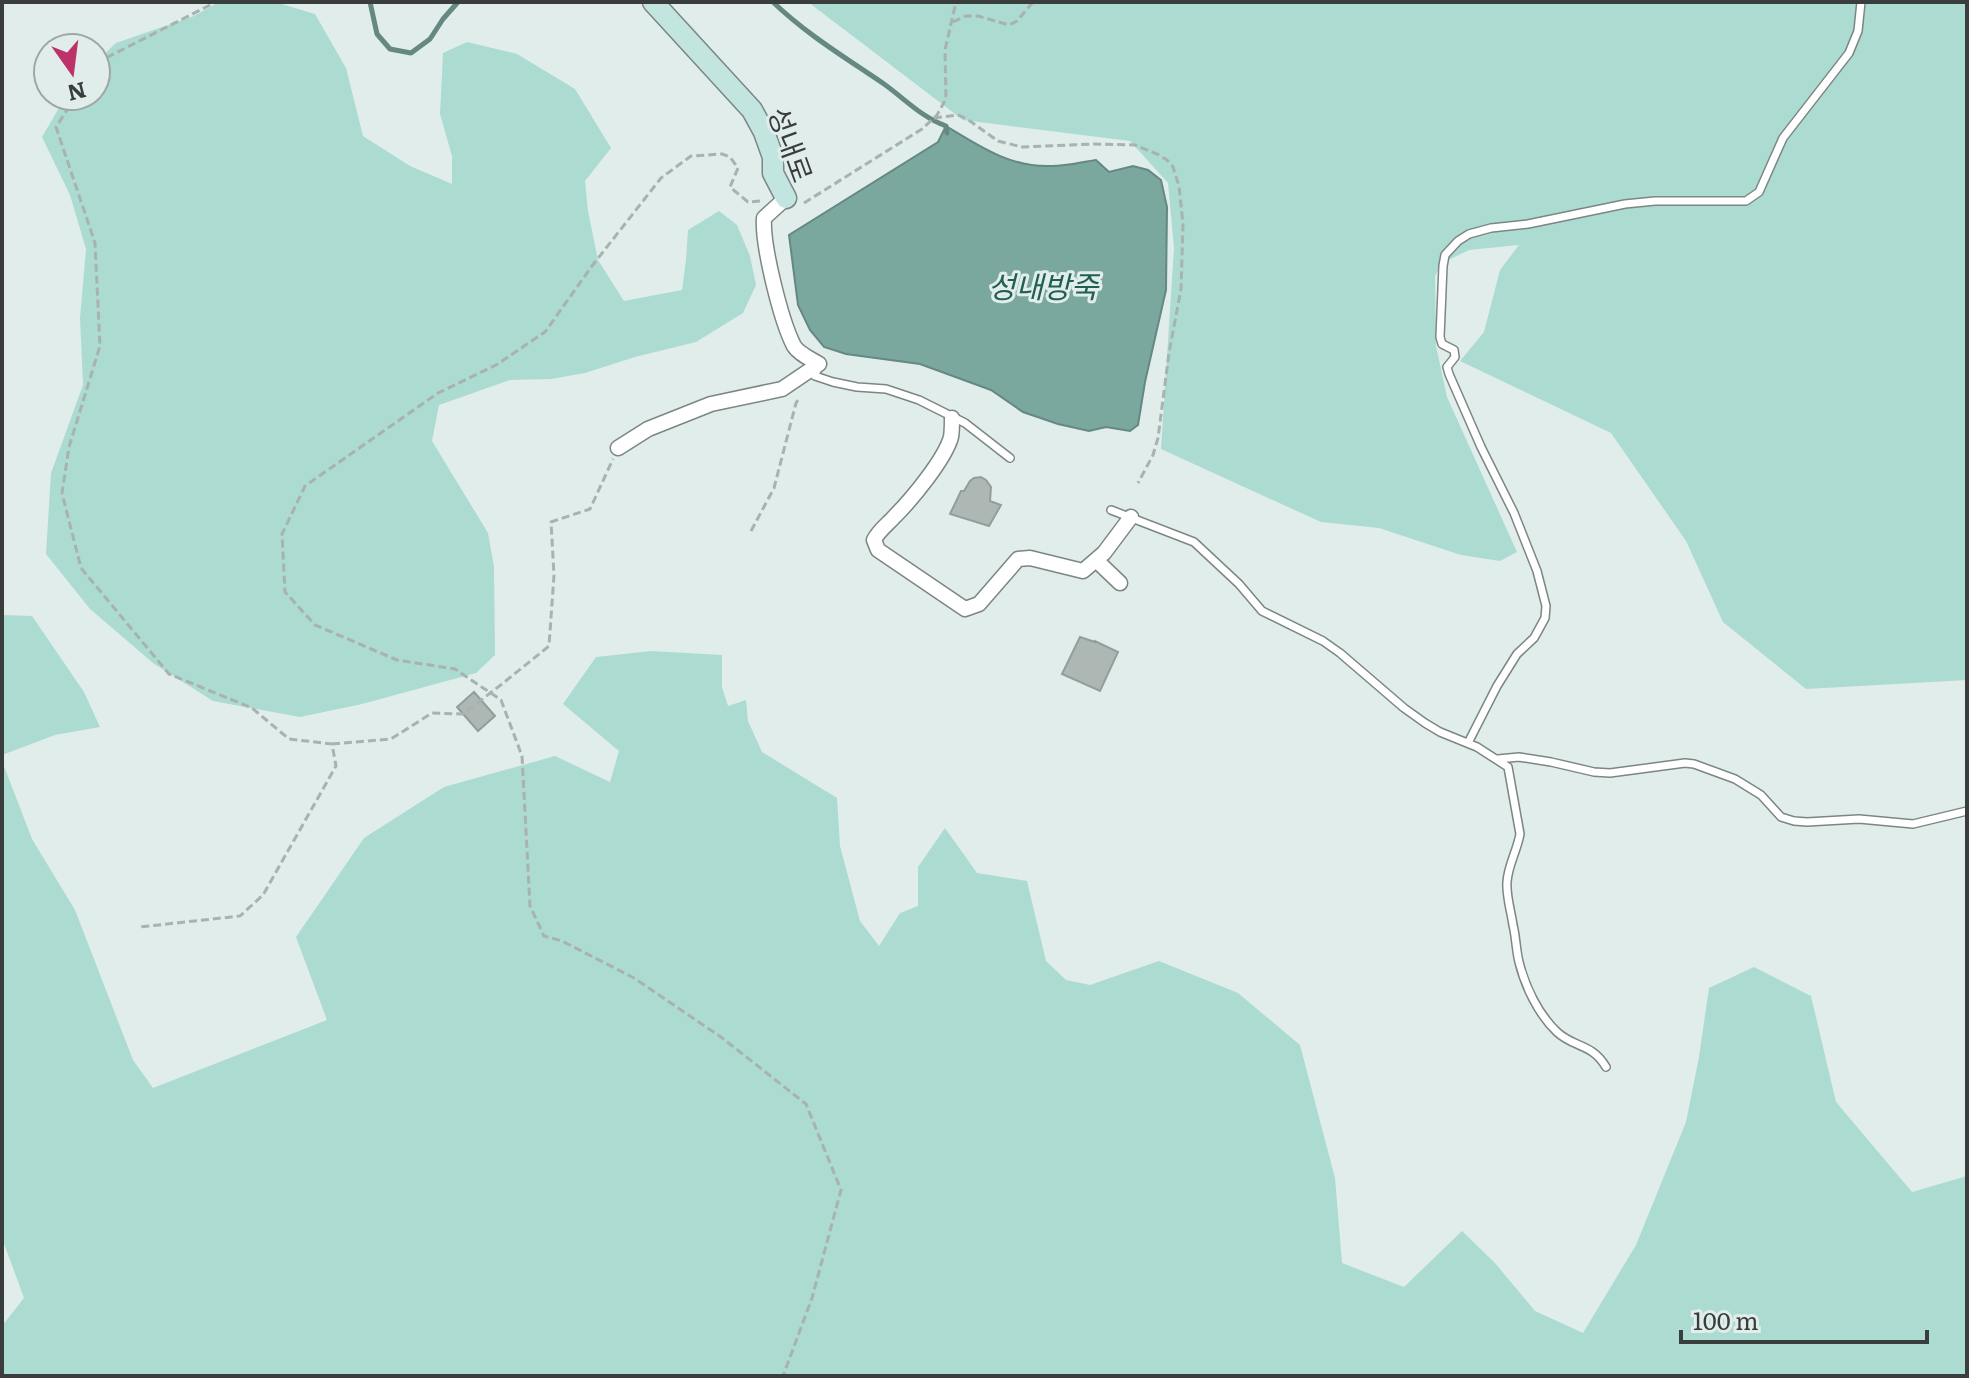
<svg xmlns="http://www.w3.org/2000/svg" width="1969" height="1378" font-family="Literata,'Noto Sans KR',serif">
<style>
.green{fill:#acdbd2}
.water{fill:#7aa89f;stroke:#668882;stroke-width:2}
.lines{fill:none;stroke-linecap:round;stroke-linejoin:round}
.stream{stroke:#668882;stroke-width:5}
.building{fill:#adb8b5;stroke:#939e9c;stroke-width:2}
.lane-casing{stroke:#7c8684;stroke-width:10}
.street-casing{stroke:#7c8684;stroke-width:17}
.secondary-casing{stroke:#7c8684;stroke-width:23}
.path{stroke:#a8b2af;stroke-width:3;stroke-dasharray:8 4;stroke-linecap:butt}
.lane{stroke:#fff;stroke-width:7}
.street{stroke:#fff;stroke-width:14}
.secondary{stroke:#c2e5e0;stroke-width:20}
.labels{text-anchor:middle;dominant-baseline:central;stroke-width:6;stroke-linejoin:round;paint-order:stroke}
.street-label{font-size:28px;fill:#393e3d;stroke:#e1edea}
.water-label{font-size:30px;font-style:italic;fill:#215f55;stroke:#e1edea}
</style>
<rect width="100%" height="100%" fill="#e1edea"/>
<!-- green -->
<g class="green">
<polygon points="219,2 275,2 315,14 346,68 363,136 410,166 452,184 452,156 440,114 443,53 467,42 517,54 575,89 611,148 585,181 588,211 598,260 624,301 682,290 686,260 688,230 719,211 737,225 750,256 756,285 743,313 696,342 635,357 585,373 551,379 510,380 439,405 432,441 488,533 494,567 495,655 476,673 362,704 300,717 213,701 153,663 90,609 46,554 51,473 83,385 80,318 86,249 70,195 42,137 66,96 96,96 96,62 116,43 194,16"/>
<polygon points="808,2 1967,2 1967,680 1806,689 1723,622 1686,541 1611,433 1460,361 1484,332 1500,270 1519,245 1469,250 1442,263 1435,276 1436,346 1447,397 1517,552 1500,561 1461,555 1379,528 1321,522 1161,449 1174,248 1168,183 1130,141 963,120"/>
<polygon points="2,615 32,616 84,692 100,727 55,735 2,755"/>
<polygon points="651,651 722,655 722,687 728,706 746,700 748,721 762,752 837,798 840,846 860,921 879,946 900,913 918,906 918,867 945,828 977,873 1027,881 1046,961 1066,980 1090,985 1159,961 1238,993 1300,1045 1335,1178 1342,1263 1404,1287 1462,1231 1495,1263 1535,1311 1583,1333 1636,1245 1686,1122 1699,1057 1709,988 1754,967 1811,996 1836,1102 1912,1192 1967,1176 1967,1376 2,1376 2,1326 24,1298 2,1238 2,761 32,839 75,910 133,1060 153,1088 327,1020 296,937 364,838 444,787 555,756 610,782 619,751 563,704 596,657"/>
</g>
<!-- water -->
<path class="water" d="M 946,126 C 979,146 1011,168 1052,166 C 1066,166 1082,162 1096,160 L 1109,172 L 1133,166 L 1148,170 L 1161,180 L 1167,207 L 1166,290 L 1145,382 L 1138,425 L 1130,431 L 1106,427 L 1089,431 L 1058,424 L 1023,412 L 991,390 L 920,364 L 846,354 L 824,347 L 810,330 L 798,305 L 789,235 L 938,142 Z"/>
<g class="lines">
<!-- stream -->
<g class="stream">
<polyline points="370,2 377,34 390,49 411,53 430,39 443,19 458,2"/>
<path d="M 773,2 C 806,34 846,58 884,84 C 905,99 921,117 946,126 L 947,133"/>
</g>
</g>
<!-- building -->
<g class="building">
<polygon points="981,477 986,480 991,487 990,501 1001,505 989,526 950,514 961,491 964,491 970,481 974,478"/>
<polygon points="1080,637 1095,642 1095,641 1118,652 1100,691 1062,674"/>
<polygon points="474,692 495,716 478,731 457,707"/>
</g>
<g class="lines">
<!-- lane casing -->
<g class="lane-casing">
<g id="lane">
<polyline points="818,367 815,376 833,382 857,387 886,389 919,400 965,423 1010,458"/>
<path d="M 1111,510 L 1194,542 L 1239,584 L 1262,611 L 1323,641 L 1340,653 L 1404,708 L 1425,723 L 1440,732 L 1477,747 L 1508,767 L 1520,834 C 1517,851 1508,865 1507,882 C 1506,896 1511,911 1513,925 C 1516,937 1516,950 1519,962 C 1525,986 1538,1014 1557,1032 C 1574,1048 1592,1043 1606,1067"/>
<polyline points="1468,743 1497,686 1517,654 1534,638 1539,629 1545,618 1546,606 1537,571 1514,513 1481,447 1449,374 1447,367 1455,357 1454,350 1442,344 1440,337 1443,266 1445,255 1458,241 1469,234 1491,228 1528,224 1625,204 1655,201 1746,201 1759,192 1783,138 1849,53 1858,31 1861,2"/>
<polyline points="1498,759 1519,757 1551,762 1594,772 1610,773 1685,763 1694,764 1735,779 1761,795 1781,817 1794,821 1807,822 1859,819 1913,824 1967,811"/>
</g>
</g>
<!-- street casing -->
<g class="street-casing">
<g id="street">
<path d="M 952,418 C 952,424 952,431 951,437 C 945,459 912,499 895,516 C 888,524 879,530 874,540 L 878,550 L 965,609 L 979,604 L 1018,559 L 1030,558 L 1083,571 L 1104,553 L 1131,517"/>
<path d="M 618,448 L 648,429 L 711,404 L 782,389 L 819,364 C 811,359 799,354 794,346 C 781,321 762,245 764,218 L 786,198"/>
<polyline points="1097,561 1120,583"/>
</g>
</g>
<!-- secondary casing -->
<g class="secondary-casing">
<polyline id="secondary" points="653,2 752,110 764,132 773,157 773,173 786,198"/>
</g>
<!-- path -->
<g class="path">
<polyline points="953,22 966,16 978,16 1009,25 1017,21 1033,2"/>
<polyline points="96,63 216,2"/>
<polyline points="76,96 56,127 95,243 100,346 69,447 62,493 81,568 169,674 252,708 289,739 332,744 336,766 263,895 240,916 140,927"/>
<polyline points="934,118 958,115 967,119 998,141 1022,147 1094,144 1135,145 1159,155 1167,160 1173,167 1179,186 1183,224 1181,289 1169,353 1158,438 1153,455 1138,483"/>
<polyline points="760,201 748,202 730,187 738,168 730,157 722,154 691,156 661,178 592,266 545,332 496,365 438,393 305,486 282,534 285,592 315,625 397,660 455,669 501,700 522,756 530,906 544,936 562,941 634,978 721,1037 806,1104 841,1190 812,1298 783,1376"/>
<polyline points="804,203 922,129 937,115 946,99 945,50 956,2"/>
<polyline points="751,531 774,488 796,403 800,397"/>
<polyline points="332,744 391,739 432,713 463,714 502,684 549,646 554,575 551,522 590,509 613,459"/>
</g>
<!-- lane -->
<use href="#lane" class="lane"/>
<!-- street -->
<use href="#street" class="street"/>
<!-- secondary -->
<use href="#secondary" class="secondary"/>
</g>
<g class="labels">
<!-- street labels -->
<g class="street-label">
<text transform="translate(792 144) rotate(70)">성내로</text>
</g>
<!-- water labels -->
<g class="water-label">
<text x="1043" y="285">성내방죽</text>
</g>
</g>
<!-- border -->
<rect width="1969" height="1378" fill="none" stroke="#393e3d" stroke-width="8"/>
<!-- north arrow -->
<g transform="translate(72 72) rotate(166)"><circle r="38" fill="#e1edea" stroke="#9ea7a5" stroke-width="2"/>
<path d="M0-6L14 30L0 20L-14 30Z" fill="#bd3269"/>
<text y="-12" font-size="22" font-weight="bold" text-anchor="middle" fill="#393e3d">N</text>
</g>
<!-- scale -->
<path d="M1681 1330v12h246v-12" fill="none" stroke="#393e3d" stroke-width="4"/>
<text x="1693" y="1330" font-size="24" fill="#393e3d" stroke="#e1edea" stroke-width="6" paint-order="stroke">100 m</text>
</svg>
